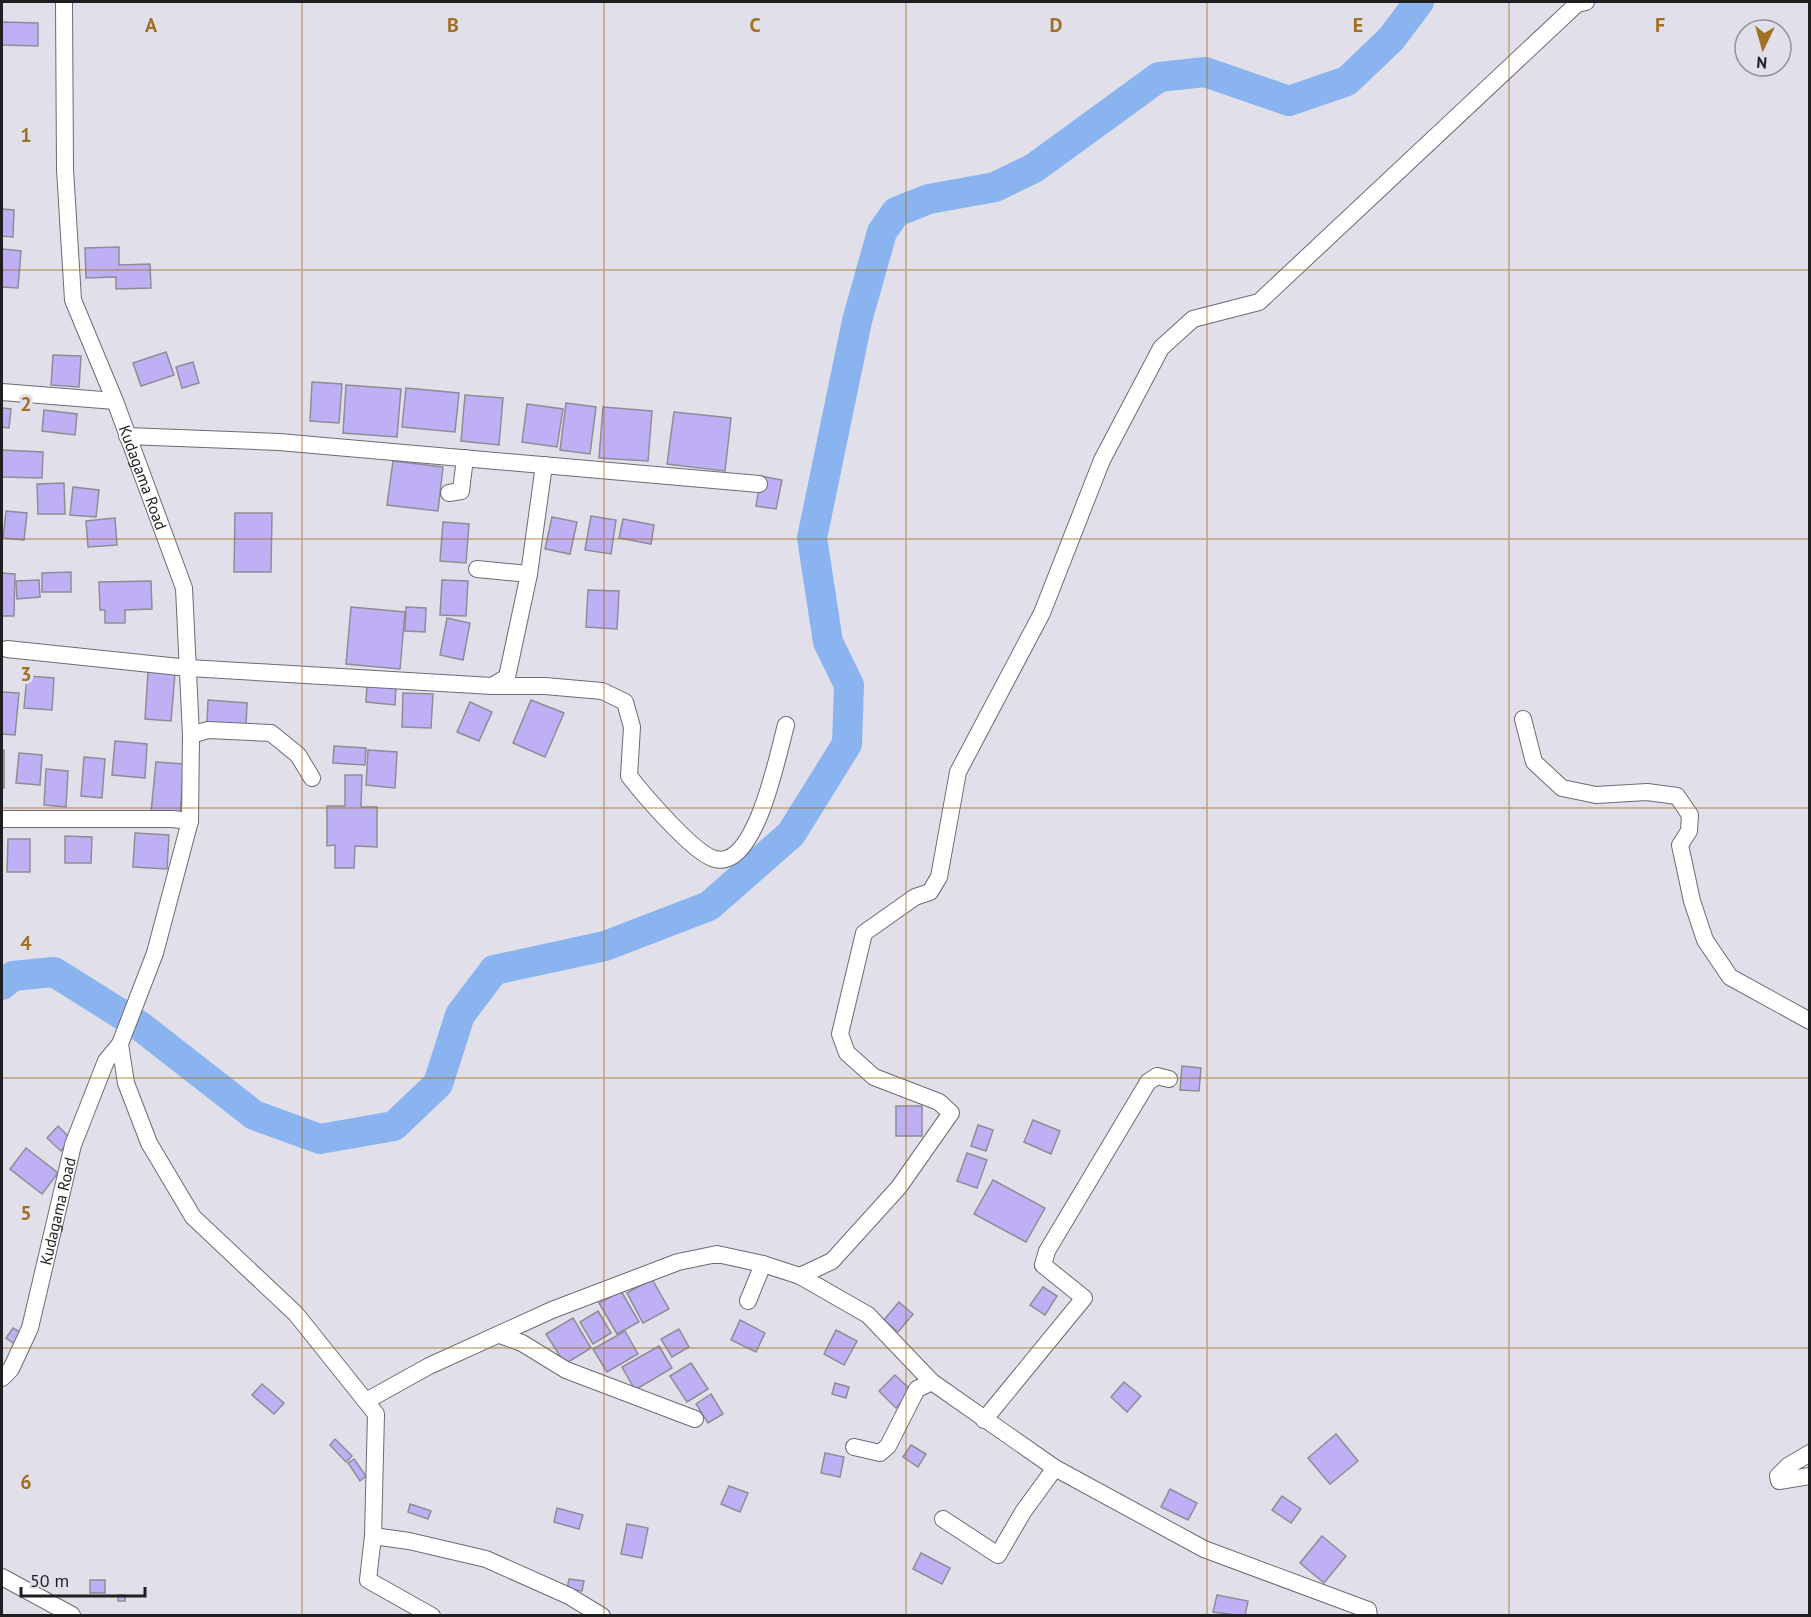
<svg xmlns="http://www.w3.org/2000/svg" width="1811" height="1617" font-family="'PT Sans',sans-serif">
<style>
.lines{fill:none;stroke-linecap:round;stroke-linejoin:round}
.river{stroke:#89b4ef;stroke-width:30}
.building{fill:#bfb0f5;stroke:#8e8d96;stroke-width:1.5}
.minor-casing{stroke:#6c6b74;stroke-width:18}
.minor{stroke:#fff;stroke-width:16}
.grid{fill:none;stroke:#a07024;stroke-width:1.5;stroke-opacity:0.55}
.labels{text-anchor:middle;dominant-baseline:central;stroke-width:6;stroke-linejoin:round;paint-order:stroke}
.street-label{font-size:16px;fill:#1f1f22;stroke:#e1e0ea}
.grid-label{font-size:20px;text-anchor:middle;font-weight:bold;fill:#a07024;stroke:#e1e0ea;stroke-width:6;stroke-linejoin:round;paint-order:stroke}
</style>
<rect width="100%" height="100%" fill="#e1e0ea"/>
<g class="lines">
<!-- river -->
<polyline class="river" points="2,985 13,976 54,972 140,1026 254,1115 320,1139 394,1126 438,1084 460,1015 494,970 605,946 709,906 791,834 847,744 849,685 828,642 812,538 857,321 882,232 896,212 929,199 995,187 1034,168 1159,77 1205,72 1289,101 1347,81 1391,39 1419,2"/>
</g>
<!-- building -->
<g class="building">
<polygon points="2,22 38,23 38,46 2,45"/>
<polygon points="2,209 14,210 13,237 2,236"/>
<polygon points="119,247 119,265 150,264 151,288 116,289 116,277 86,278 85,248"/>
<polygon points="2,249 21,251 18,288 2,287"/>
<polygon points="166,352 174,375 141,386 133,363"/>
<polygon points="53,355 81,356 79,387 51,385"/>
<polygon points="193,362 199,383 182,388 176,367"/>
<polygon points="312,382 342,384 339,423 310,421"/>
<polygon points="346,385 401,389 397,437 343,433"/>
<polygon points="406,388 459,393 455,432 402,427"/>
<polygon points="465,395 503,398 499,445 461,441"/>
<polygon points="566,403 596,407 590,454 560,450"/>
<polygon points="527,404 563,409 557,447 522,442"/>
<polygon points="603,407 652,411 648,461 599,458"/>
<polygon points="2,408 11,409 9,428 2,427"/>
<polygon points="44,410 77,414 75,435 42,431"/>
<polygon points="674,412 731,418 725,471 667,464"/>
<polygon points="2,450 43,452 42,478 2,477"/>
<polygon points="393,461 443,467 438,511 387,505"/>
<polygon points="761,476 782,480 776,509 756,506"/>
<polygon points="64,483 65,514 38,514 37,484"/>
<polygon points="73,487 99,490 96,517 70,515"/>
<polygon points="6,511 27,513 24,540 3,538"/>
<polygon points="235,513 272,513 271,572 234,572"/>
<polygon points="591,516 616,520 611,554 585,550"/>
<polygon points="552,517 577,522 570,554 545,549"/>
<polygon points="115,518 117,545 88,547 86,521"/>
<polygon points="623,519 654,525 651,544 619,538"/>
<polygon points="443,522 469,524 466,563 440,561"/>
<polygon points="71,572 71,592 42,592 42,573"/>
<polygon points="2,573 15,574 14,616 2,616"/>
<polygon points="39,580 40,597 17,599 16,581"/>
<polygon points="442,580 468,581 466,616 440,615"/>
<polygon points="151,581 152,609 125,610 125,623 105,623 105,610 100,610 99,582"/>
<polygon points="588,590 619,591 617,629 586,627"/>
<polygon points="351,607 405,612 400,669 346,664"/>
<polygon points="406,607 426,608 425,632 405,631"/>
<polygon points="447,618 470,623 463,660 440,655"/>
<polygon points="148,672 175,674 171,721 145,719"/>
<polygon points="27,676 54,678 52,710 24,708"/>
<polygon points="367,684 396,686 395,705 366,702"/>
<polygon points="2,692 19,693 15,735 2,734"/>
<polygon points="403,693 433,694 431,728 402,727"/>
<polygon points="208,700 247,703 246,725 207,722"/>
<polygon points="531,700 564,713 545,757 513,743"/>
<polygon points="470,702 492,712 479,741 457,732"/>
<polygon points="115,741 147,744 145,778 112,775"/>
<polygon points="334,746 366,748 365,765 333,763"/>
<rect x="2" y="750" width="2" height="38"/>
<polygon points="368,750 397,752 395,788 366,785"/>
<polygon points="19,753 42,755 40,785 16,783"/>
<polygon points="84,757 105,759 102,798 81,796"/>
<polygon points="156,762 184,764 180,814 151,812"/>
<polygon points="46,769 68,771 66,807 44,805"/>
<polygon points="345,775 362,775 361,807 377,807 377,847 355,846 354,868 335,868 335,845 327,846 327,806 345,806"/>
<polygon points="135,833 169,835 167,869 133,867"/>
<polygon points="65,836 92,837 91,863 65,863"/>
<polygon points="8,839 30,839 30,872 7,872"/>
<polygon points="1182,1066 1201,1068 1199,1091 1180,1090"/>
<rect x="896" y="1106" width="26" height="30"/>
<polygon points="1033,1120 1060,1131 1051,1154 1024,1142"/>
<polygon points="978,1125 993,1130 986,1151 971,1146"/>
<polygon points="58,1126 71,1139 61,1151 47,1138"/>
<polygon points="26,1148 58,1173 42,1194 10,1169"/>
<polygon points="967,1153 987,1160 977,1188 957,1181"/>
<polygon points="993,1180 1045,1208 1026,1242 974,1214"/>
<polygon points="652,1279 669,1309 643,1323 627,1293"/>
<polygon points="1043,1287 1057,1296 1045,1315 1030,1305"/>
<polygon points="621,1291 639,1322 617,1334 599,1303"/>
<polygon points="899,1302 913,1314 898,1332 884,1320"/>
<polygon points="598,1311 611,1333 593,1344 580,1322"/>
<polygon points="573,1318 591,1348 565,1364 546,1334"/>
<polygon points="740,1320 765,1333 756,1352 731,1340"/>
<polygon points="13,1328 23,1334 16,1345 6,1338"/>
<polygon points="679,1329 689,1347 672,1357 661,1339"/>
<polygon points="836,1330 857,1341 844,1365 824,1354"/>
<polygon points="625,1331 638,1354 607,1372 593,1349"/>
<polygon points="659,1346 672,1368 635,1390 622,1367"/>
<polygon points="691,1363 708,1389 687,1402 670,1376"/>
<polygon points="895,1375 912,1391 896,1408 879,1391"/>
<polygon points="1124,1382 1141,1396 1127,1412 1111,1397"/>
<polygon points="835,1383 849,1387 846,1398 832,1394"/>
<polygon points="262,1384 284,1403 274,1414 252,1395"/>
<polygon points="711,1394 723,1414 708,1423 696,1404"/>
<polygon points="1336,1434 1358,1461 1330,1484 1308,1458"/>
<polygon points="335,1439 352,1456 346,1462 330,1445"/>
<polygon points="911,1445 926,1454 918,1467 903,1457"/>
<polygon points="825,1453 844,1457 840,1477 821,1473"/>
<polygon points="354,1459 366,1476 360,1481 348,1463"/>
<polygon points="729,1486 748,1493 740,1512 721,1504"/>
<polygon points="1170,1489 1197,1503 1188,1520 1161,1507"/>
<polygon points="1282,1496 1301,1509 1291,1523 1272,1510"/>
<polygon points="410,1504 431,1511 428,1519 408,1512"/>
<polygon points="557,1508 583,1515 579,1529 554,1522"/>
<polygon points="627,1524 648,1528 642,1558 621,1554"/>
<polygon points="1322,1536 1346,1556 1324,1583 1300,1563"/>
<polygon points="921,1553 950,1568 942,1584 913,1569"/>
<polygon points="569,1579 584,1581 582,1591 567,1589"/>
<rect x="90" y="1580" width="15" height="13"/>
<rect x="118" y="1595" width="7" height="6"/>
<polygon points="1217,1595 1248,1601 1245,1616 1213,1612"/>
</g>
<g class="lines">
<!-- minor casing -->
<g class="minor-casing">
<g id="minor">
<path id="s1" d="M 64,2 L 65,169 L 73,300 L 115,401 L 184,588 L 191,735 L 190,821 L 155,953 L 120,1044 L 126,1083 L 149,1143 L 193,1217 L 296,1314 L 376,1414 L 373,1536 L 368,1580 L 432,1616"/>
<polyline points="2,392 115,401"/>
<polyline points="127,436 279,442 759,484"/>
<polyline points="449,493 461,491 465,458"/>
<polyline points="477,569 529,574"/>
<polyline points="7,649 189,668 492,686 507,677 529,574 544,465"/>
<path d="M 492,686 L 545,686 L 602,691 L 625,702 L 632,727 L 629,776 C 643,794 694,854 715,859 C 756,870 778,753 786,725"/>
<polyline points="1523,719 1534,762 1562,788 1596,795 1647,792 1677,796 1690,815 1689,831 1680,845 1692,901 1705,940 1730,977 1810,1021"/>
<polyline points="191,735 208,730 271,733 298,755 312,778"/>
<polyline points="2,819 172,819 190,821"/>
<polyline points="800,1276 832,1261 899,1187 951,1113 939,1102 874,1077 847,1053 840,1034 864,933 915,897 930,892 939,877 958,772 1042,613 1102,460 1161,348 1193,319 1259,302 1577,4 1586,2"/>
<polyline points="748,1301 763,1264"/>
<polyline points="500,1335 522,1343 566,1370 695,1419"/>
<path id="s2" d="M 2,1378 L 11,1369 L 30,1328 L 73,1145 L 106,1061 L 120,1044"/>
<polyline points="366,1401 429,1366 552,1310 678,1262 717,1254 763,1264 800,1276 868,1315 932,1382 1055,1468 1204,1549 1368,1610 1369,1616"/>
<polyline points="984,1420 1084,1298 1043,1265 1047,1251 1148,1082 1157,1076 1169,1079"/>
<polyline points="854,1447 880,1453 888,1446 917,1389 932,1382"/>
<polyline points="1810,1453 1788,1466 1778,1476 1779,1481 1810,1476"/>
<polyline points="943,1519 998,1555 1023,1512 1055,1468"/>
<polyline points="373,1536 409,1541 486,1559 569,1596 602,1616"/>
<polyline points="2,1577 72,1615"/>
</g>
</g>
<!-- minor -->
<use href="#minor" class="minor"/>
</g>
<!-- grid -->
<path class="grid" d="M 302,2 L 302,1616M 604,2 L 604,1616M 906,2 L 906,1616M 1207,2 L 1207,1616M 1509,2 L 1509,1616M 2,270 L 1810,270M 2,539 L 1810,539M 2,808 L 1810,808M 2,1078 L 1810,1078M 2,1348 L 1810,1348"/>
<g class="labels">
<!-- street labels -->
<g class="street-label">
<text stroke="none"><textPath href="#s1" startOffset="489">Kudagama Road</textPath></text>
<text stroke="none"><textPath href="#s2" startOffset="178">Kudagama Road</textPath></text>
</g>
</g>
<g class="grid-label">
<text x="151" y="32">A</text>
<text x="453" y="32">B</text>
<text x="755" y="32">C</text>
<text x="1056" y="32">D</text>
<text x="1358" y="32">E</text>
<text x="1660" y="32">F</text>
<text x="26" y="142">1</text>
<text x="26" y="411">2</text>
<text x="26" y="681">3</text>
<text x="26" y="950">4</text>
<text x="26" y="1220">5</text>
<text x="26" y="1489">6</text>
</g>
<!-- border -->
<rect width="1811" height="1617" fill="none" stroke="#1f1f22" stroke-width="6"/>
<!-- north arrow -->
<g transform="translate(1763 48) rotate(185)"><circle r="28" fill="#e1e0ea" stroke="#93939a" stroke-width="1.5"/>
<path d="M0-4.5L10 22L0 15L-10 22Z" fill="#a07024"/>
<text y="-9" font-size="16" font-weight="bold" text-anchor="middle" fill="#1f1f22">N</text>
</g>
<!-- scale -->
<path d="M21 1587v9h124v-9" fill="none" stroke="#1f1f22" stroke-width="3"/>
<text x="30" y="1587" font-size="18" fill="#1f1f22" stroke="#e1e0ea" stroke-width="4.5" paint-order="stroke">50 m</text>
</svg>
